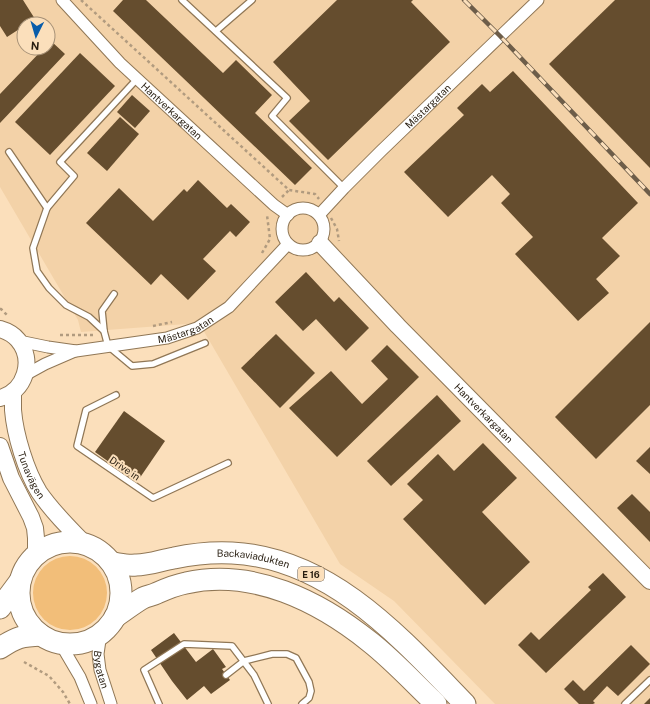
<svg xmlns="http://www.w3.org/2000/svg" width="650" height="704" font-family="'Public Sans',sans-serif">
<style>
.built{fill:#f3d2a8;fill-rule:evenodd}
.green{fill:#f2be79}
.building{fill:#654d2e}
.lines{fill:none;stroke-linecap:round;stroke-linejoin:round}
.lane-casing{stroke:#907756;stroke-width:8}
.street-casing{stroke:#907756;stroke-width:13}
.secondary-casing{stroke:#907756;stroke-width:18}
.highway-casing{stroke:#907756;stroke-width:23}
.path{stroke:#b19b7f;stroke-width:2.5;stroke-dasharray:3 3;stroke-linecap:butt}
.lane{stroke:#fff;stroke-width:5.5}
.street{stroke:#fff;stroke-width:11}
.secondary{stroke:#fff;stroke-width:16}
.highway{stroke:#fff;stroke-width:21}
.rail-casing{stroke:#6d5d49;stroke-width:4.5}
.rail{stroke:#fbdfbb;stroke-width:3;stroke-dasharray:9;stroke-linecap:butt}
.labels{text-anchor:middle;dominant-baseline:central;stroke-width:4;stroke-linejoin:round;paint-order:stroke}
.shield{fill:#fbdfbb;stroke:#675743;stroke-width:1}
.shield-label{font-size:9px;font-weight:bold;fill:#271d10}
.street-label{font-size:10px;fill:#271d10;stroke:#fbdfbb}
</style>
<rect width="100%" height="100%" fill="#fbdfbb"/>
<!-- built -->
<path class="built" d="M 0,0 L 650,0 L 650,704 L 495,704 L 394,601 L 340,564 L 199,323 L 81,332 L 78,320 L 0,187 ZM 24,24 L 48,24 L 48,48 L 24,48 Z"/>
<!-- green -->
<circle class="green" cx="70" cy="593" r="37"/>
<!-- building -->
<g class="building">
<polygon points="0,0 23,0 35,19 27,24 24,24 24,26 7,37 0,26"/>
<polygon points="123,0 146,0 223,73 236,60 272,95 255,113 312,168 295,185 113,11"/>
<polygon points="337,0 413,0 411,2 450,42 328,160 289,121 310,101 273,62"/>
<polygon points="615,0 650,0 650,168 549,64"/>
<polygon points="51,41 65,54 0,123 0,94 44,48 48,48 48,44"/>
<polygon points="80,53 115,86 50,155 15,122"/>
<polygon points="513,71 638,203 602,238 620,256 596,279 609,293 578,321 515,254 533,237 501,203 510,194 492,175 448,217 404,172 464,115 457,108 482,84 490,92"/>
<polygon points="132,95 150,111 135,128 117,112"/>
<polygon points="120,117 139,134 107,171 87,153"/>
<polygon points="198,180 227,208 231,204 250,222 236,237 230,231 203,259 216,271 188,300 161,274 151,285 86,223 119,188 153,221 184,189 187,192"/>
<polygon points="306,272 334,302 339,297 369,328 346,351 316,319 303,331 275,302"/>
<polygon points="650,322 650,405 596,459 555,417"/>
<polygon points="276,334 315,373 280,408 241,368"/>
<polygon points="387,345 419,377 337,457 289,408 331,371 362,404 388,379 371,361"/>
<polygon points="437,395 461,421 391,486 367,461"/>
<polygon points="124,411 165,441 137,482 95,452"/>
<polygon points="483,443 517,478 482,512 530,562 485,605 403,519 423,500 407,484 438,454 454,471"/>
<polygon points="650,447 650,474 636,461"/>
<polygon points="632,494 650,512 650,542 617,508"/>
<polygon points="603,573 626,597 546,673 518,645 531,632 539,640 591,590 588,587"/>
<polygon points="174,633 196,662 213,649 226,667 222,669 230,680 211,694 204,686 187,700 172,681 151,650"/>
<polygon points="631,645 650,664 618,696 607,686 593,701 595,703 593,704 579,704 564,689 573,680 584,691"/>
<polygon points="650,698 650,704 644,704"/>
</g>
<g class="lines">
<!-- lane casing -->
<g class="lane-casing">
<g id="lane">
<polyline points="182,0 287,98 272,116 344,188"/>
<polyline points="216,31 252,0"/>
<polyline points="137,79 60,162 74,176 47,208 33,248 37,271 49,288 66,305 89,317 104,331 108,346 132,366 153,364 205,343"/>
<polyline points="9,152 47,208"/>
<polyline points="104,331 102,311 114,294"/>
<polyline points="116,395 86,410 77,446 153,498 228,463"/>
<polyline points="226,675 244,661 272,654 287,654 296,658 309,682 311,691 309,698 302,704"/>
<polyline points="159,704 144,670 184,644 232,646 254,675 268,704"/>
<polyline points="625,704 650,680"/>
</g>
</g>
<!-- street casing -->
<g class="street-casing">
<g id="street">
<path id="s1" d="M 62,0 L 120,63 L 274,205 L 288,215"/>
<circle cx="303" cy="229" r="21"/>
<path id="s2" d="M 319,215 L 344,188 L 381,151 L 538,0"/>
<path id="s3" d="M 19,341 L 48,347 L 76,351 L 167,338 L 197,328 L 229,307 L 288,244"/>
<polyline points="25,375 45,364 75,351"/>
<path id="s4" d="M 101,633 L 98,654 L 100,670 L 111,704"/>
<polyline points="60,643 80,677 91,704"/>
</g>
</g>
<!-- secondary casing -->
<g class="secondary-casing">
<g id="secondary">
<path id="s5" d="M 320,243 L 398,326 L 650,581"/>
<path d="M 0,329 C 7,331 13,334 18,340 C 35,360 25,392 0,398"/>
<path id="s6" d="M 13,392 C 13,398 13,404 13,410 C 15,435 26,471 39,492 C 52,511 68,527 84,543"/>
<polyline points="0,446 11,478 31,517 35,528 36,538 36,555"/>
</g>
</g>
<!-- highway casing -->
<g class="highway-casing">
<g id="highway">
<circle cx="70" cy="593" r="51"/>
<path id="s7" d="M 112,563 C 120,564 128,566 136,565 C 149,565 162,560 174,558 C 193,554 213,552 232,553 C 331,558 401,638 465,704"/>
<polyline points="0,608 20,581"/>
<path d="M 115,617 C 124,611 134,603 143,598 C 148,596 153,595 157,593 C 166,589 176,585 186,583 C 253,568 319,601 370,642 C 393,660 414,683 436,704"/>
<path d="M 0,648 C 17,637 21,636 41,635"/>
</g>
</g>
<!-- path -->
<g class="path">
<polyline points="81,0 289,190 315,194 319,199"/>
<polyline points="282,197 289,190"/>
<polyline points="331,218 337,229 339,241"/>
<polyline points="262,253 270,239 267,215"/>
<polyline points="0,309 1,309 8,316"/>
<polyline points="153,326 172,322"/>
<polyline points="60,335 93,335"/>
<polyline points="24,662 49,676 63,692 70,704"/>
</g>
<!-- lane -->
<use href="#lane" class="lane"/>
<!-- street -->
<use href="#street" class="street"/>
<!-- secondary -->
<use href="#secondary" class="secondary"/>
<!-- highway -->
<use href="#highway" class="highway"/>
<!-- rail casing -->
<g class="rail-casing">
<polyline id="rail" points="464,0 500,36 650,194"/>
</g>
<!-- rail -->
<use href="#rail" class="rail"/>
</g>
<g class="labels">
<!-- shield labels -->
<rect class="shield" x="298" y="567" width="26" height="14" rx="3"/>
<g class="shield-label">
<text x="311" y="574">E 16</text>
</g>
<!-- street labels -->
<g class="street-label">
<text stroke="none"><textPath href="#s2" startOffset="154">Mästargatan</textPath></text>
<text stroke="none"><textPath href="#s1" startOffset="156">Hantverkargatan</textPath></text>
<text stroke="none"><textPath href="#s3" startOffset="170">Mästargatan</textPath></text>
<text stroke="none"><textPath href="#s5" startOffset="236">Hantverkargatan</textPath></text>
<text transform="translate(125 468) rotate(34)">Drive in</text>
<text stroke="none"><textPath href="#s6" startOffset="86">Tunavägen</textPath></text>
<text stroke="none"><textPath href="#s7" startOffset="143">Backaviadukten</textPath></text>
<text stroke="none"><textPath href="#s4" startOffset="37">Bygatan</textPath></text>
</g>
</g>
<!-- north arrow -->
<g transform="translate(36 36) rotate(185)"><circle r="19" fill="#fbdfbb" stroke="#a69177"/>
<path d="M0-3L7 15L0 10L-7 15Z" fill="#085caa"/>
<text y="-6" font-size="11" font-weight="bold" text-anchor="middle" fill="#271d10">N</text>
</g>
</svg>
